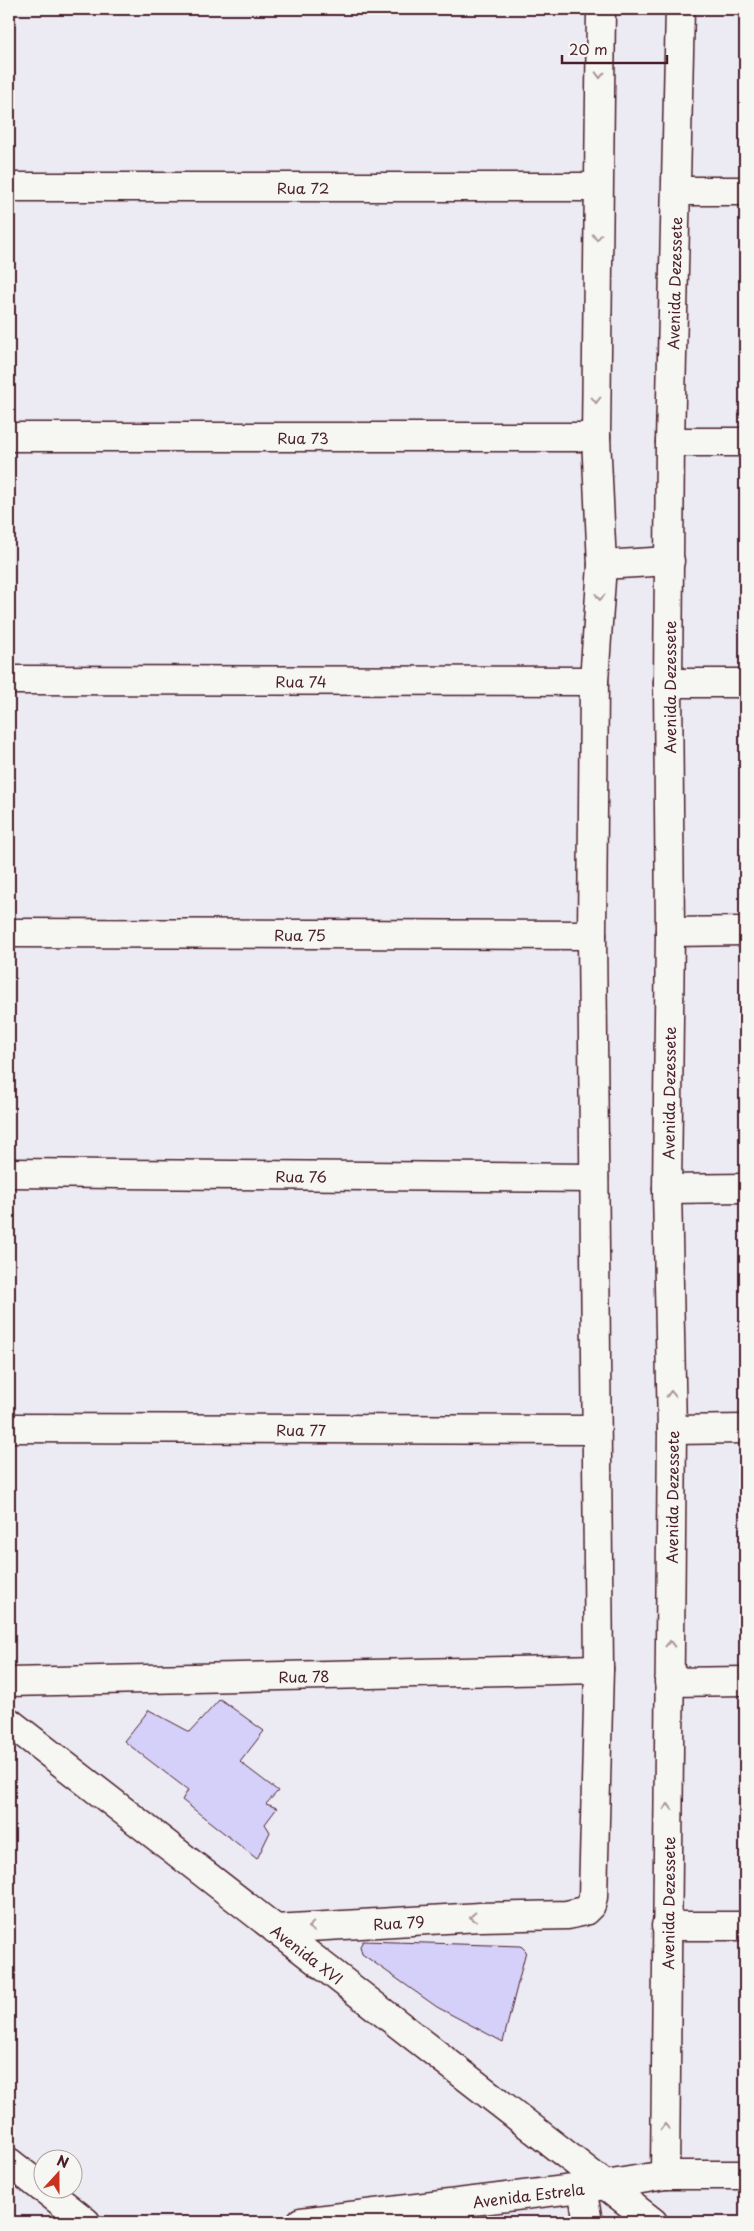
<svg xmlns="http://www.w3.org/2000/svg" width="754" height="2231" font-family="'Playpen Sans',sans-serif">
<style>
.building{fill:#d5d0f9;stroke:#4a1f2b}
.lines{fill:none;stroke-linecap:round;stroke-linejoin:round}
.minor-casing{stroke:#4a1f2b;stroke-width:31}
.minor{stroke:#f6f6f2;stroke-width:28}
.oneway{stroke:#a99598}
.labels{text-anchor:middle;dominant-baseline:central;stroke-width:4;stroke-linejoin:round;paint-order:stroke}
.street-label{font-size:15px;fill:#4a1f2b;stroke:#f6f6f2}
</style>
<rect width="100%" height="100%" fill="#ecebf4"/>
<filter id="ink" filterUnits="userSpaceOnUse"><feTurbulence type="fractalNoise" baseFrequency=".02" numOctaves="2"/><feDisplacementMap in="SourceGraphic" scale="10" xChannelSelector="R" yChannelSelector="G"/><feConvolveMatrix kernelMatrix="1 2 1 2 8 2 1 2 1" color-interpolation-filters="sRGB"/></filter>
<g filter="url(#ink)">
<!-- building -->
<g class="building">
<polygon points="220,1699 264,1731 240,1762 278,1791 266,1804 277,1808 265,1824 270,1832 257,1859 182,1800 188,1790 124,1741 149,1710 190,1732"/>
<polygon points="363,1941 521,1946 526,1951 503,2042 437,2007 362,1954 360,1946"/>
</g>
<g class="lines">
<!-- minor casing -->
<g class="minor-casing">
<g id="minor">
<path id="s1" d="M 9,187 L 597,187"/>
<polyline points="678,191 745,191"/>
<path id="s2" d="M 9,437 L 596,437"/>
<polyline points="670,442 745,442"/>
<polyline points="602,565 670,561"/>
<path id="s3" d="M 9,680 L 594,681"/>
<polyline points="668,683 745,683"/>
<polyline points="670,932 745,931"/>
<path id="s4" d="M 9,933 L 592,935"/>
<path id="s5" d="M 9,1173 L 594,1178"/>
<polyline points="667,1189 745,1188"/>
<path id="s6" d="M 9,1428 L 595,1430"/>
<polyline points="672,1430 745,1429"/>
<path id="s7" d="M 9,1682 L 599,1669"/>
<polyline points="669,1682 745,1681"/>
<path id="s8" d="M 9,1722 L 653,2222"/>
<polyline points="666,1926 745,1926"/>
<path id="s9" d="M 275,1929 L 480,1917 L 567,1915 L 585,1911 L 591,1905 L 593,1897 L 599,1669 L 592,935 L 594,681 L 602,565 L 596,437 L 601,9"/>
<polyline points="9,2162 42,2188"/>
<path id="s10" d="M 665,2175 L 672,1430 L 667,1189 L 670,932 L 668,683 L 670,442 L 680,9"/>
<polyline points="43,2188 86,2222"/>
<polyline points="582,2188 588,2222"/>
<path id="s11" d="M 301,2222 L 606,2185 L 665,2175 L 745,2175"/>
</g>
</g>
<!-- minor -->
<use href="#minor" class="minor"/>
</g>
<!-- one-way arrows -->
<defs><path id="oneway-chevron" d="M-2-3.5L2.5 0L-2 3.5" fill="none" stroke-width="1.6" stroke-linecap="round" stroke-linejoin="round" transform="scale(1.25)"/></defs>
<g class="oneway">
<use href="#oneway-chevron" transform="translate(600 75) rotate(91)"/>
<use href="#oneway-chevron" transform="translate(597 237) rotate(90)"/>
<use href="#oneway-chevron" transform="translate(596 400) rotate(90)"/>
<use href="#oneway-chevron" transform="translate(600 597) rotate(94)"/>
<use href="#oneway-chevron" transform="translate(671 1394) rotate(-91)"/>
<use href="#oneway-chevron" transform="translate(670 1644) rotate(-89)"/>
<use href="#oneway-chevron" transform="translate(668 1807) rotate(-89)"/>
<use href="#oneway-chevron" transform="translate(473 1917) rotate(177)"/>
<use href="#oneway-chevron" transform="translate(311 1927) rotate(177)"/>
<use href="#oneway-chevron" transform="translate(665 2127) rotate(-90)"/>
</g>
</g>
<g class="labels">
<!-- street labels -->
<g class="street-label">
<text stroke="none"><textPath href="#s1" startOffset="294">Rua 72</textPath></text>
<text stroke="none"><textPath href="#s10" startOffset="1892">Avenida Dezessete</textPath></text>
<text stroke="none"><textPath href="#s2" startOffset="294">Rua 73</textPath></text>
<text stroke="none"><textPath href="#s3" startOffset="292">Rua 74</textPath></text>
<text transform="translate(669 687) rotate(-90)">Avenida Dezessete</text>
<text stroke="none"><textPath href="#s4" startOffset="291">Rua 75</textPath></text>
<text stroke="none"><textPath href="#s10" startOffset="1082">Avenida Dezessete</textPath></text>
<text stroke="none"><textPath href="#s5" startOffset="292">Rua 76</textPath></text>
<text stroke="none"><textPath href="#s6" startOffset="292">Rua 77</textPath></text>
<text stroke="none"><textPath href="#s10" startOffset="678">Avenida Dezessete</textPath></text>
<text stroke="none"><textPath href="#s7" startOffset="295">Rua 78</textPath></text>
<text stroke="none"><textPath href="#s10" startOffset="272">Avenida Dezessete</textPath></text>
<text stroke="none"><textPath href="#s9" startOffset="124">Rua 79</textPath></text>
<text stroke="none"><textPath href="#s8" startOffset="378">Avenida XVI</textPath></text>
<text stroke="none"><textPath href="#s11" startOffset="229">Avenida Estrela</textPath></text>
</g>
</g>
<!-- margin -->
<rect width="754" height="2231" fill="none" stroke="#f6f6f2" stroke-width="30"/>
<rect x="15" y="15" width="724" height="2201" fill="none" stroke="#4a1f2b" stroke-width="2" filter="url(#ink)"/>
<!-- north arrow -->
<g transform="translate(58 2174) rotate(21)"><circle r="24" fill="#f6f6f2" stroke="#b1a0a2"/>
<path d="M0-4L9 19L0 12L-9 19Z" fill="#c8321e"/>
<text y="-8" font-size="14" font-weight="bold" text-anchor="middle" fill="#4a1f2b">N</text>
</g>
<!-- scale -->
<path d="M562 55v8h105v-8" fill="none" stroke="#4a1f2b" stroke-width="2.5"/>
<text x="569" y="55" font-size="15" fill="#4a1f2b" stroke="#f6f6f2" stroke-width="4" paint-order="stroke">20 m</text>
</svg>
